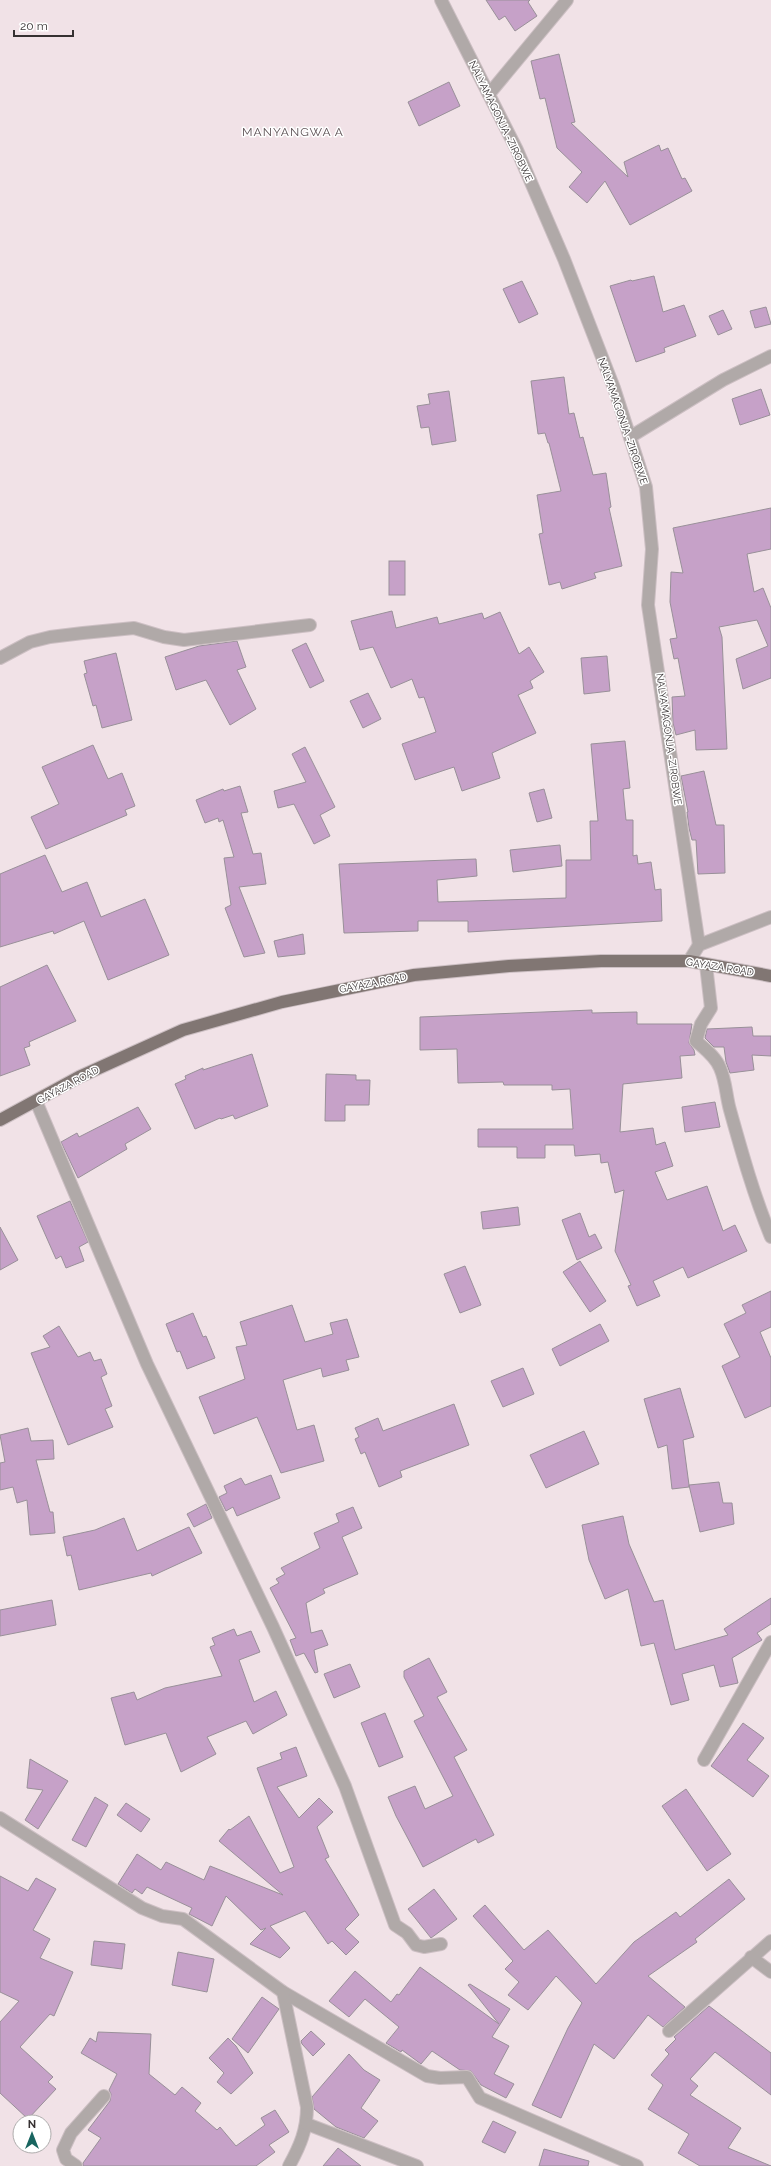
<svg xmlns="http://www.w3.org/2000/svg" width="771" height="2166" font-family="Raleway,sans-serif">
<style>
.building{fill:#c6a1c8;stroke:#999099}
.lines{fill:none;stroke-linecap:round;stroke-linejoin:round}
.minor-casing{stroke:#ccbfc3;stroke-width:14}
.primary-casing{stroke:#ccbfc3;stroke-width:14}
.minor{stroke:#b0a9a8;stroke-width:12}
.primary{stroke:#817673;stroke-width:12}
.labels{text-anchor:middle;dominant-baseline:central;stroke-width:3;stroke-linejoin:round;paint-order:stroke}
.street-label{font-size:10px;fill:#363132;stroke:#fff}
.quarter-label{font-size:12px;letter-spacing:1px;fill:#5d5155;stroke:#fff}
</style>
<rect width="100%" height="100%" fill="#f1e2e7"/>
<!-- building -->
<g class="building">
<polygon points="486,0 530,0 528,2 537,16 515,31 505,16 499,20"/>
<polygon points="559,54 575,122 571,123 628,177 624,162 659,145 661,151 668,148 682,179 685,178 692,191 630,225 605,181 587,203 569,187 582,172 557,148 545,98 540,99 531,61"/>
<polygon points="449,82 460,106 419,126 408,102"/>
<polygon points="654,276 663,312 684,305 696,336 664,348 665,352 636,362 610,286 631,280 632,281"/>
<polygon points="522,281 538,314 519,323 503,289"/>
<polygon points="766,307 771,324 755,328 750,311"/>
<polygon points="723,310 732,329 718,335 709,316"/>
<polygon points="564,377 569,414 574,413 580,438 583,437 593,475 606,473 611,507 609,508 622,566 594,573 596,578 562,589 560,582 549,585 539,534 543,533 537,495 561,491 549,443 548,443 545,433 538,434 531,381"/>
<polygon points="761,389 770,415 740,425 732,399"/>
<polygon points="449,391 456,441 432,445 429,427 421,428 417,406 430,404 428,394"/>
<polygon points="771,508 771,549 747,554 754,592 763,588 771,608 771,678 743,689 736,659 768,646 757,620 719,627 722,637 727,749 696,750 695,730 676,735 673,723 672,697 685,696 678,658 674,659 670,639 677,638 670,602 671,572 683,573 673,528"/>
<rect x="389" y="561" width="16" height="34"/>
<polygon points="392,611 396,628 437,617 439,624 482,613 484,619 500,612 519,654 529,647 544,672 530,681 533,688 518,695 536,733 492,753 500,778 462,791 454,767 415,780 402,744 436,732 424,697 419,698 412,679 391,688 373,647 360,650 351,621"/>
<polygon points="237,641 246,667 237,670 256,709 230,725 206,680 176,690 165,657 199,646"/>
<polygon points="306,643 324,681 310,688 292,650"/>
<polygon points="116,653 132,720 102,728 96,705 93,706 84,674 87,673 84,661"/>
<polygon points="607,656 610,691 584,694 581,658"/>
<polygon points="368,693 381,719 363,728 350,701"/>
<polygon points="625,741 630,788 623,789 626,820 633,820 633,856 637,855 638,864 651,862 655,890 661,889 662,921 468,932 468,921 418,921 418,931 344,933 339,864 476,859 477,876 437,880 438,902 566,898 566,860 591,860 590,821 598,821 591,744"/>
<polygon points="93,745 108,779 122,773 135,806 125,810 127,815 46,849 31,817 59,804 42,767"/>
<polygon points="305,747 335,807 320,815 330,836 314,844 294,804 278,808 274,791 306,782 292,754"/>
<polygon points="704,771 716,825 724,825 725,873 698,874 696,840 692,840 689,828 687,812 688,812 681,776"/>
<polygon points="240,786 248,812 241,813 253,854 261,853 266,884 239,887 265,953 244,957 225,908 231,905 224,858 234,857 223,820 219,822 218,818 205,823 196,800 223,789 224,791"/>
<polygon points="544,789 552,818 537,822 529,793"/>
<polygon points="560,845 562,866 513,872 510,850"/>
<polygon points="45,855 62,892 87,882 101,917 145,899 169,955 108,980 84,921 54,934 53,931 0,947 0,874"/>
<polygon points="303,934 305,954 278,957 274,941"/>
<polygon points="47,965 76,1021 29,1042 30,1046 24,1048 30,1065 0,1076 0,987"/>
<polygon points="592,1010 592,1013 637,1012 637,1024 692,1024 689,1043 694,1050 695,1055 680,1056 682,1078 623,1084 620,1132 653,1128 656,1145 665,1142 673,1166 655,1172 667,1200 707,1186 723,1231 735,1225 747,1251 688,1278 683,1267 653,1281 660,1296 637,1306 628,1286 631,1285 615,1251 624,1190 615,1193 608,1162 601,1163 600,1154 575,1156 574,1145 545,1145 545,1158 517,1158 517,1147 478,1147 478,1129 573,1129 570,1089 552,1090 552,1085 504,1085 503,1082 458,1083 457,1049 420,1050 420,1017"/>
<polygon points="752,1027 753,1036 771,1036 771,1056 752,1055 754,1070 730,1073 726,1062 724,1047 714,1047 705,1038 707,1029"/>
<polygon points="252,1054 268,1106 235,1119 233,1115 221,1119 220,1118 195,1129 175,1084 186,1079 185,1076 203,1068 203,1070"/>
<polygon points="326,1074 356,1075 356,1080 370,1080 369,1105 345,1105 345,1121 325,1121"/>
<polygon points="715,1102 720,1127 685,1132 682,1107"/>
<polygon points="138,1107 151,1129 125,1144 127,1149 78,1178 61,1142 77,1133 79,1137"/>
<polygon points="70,1201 88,1242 79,1247 84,1261 66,1268 61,1256 56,1259 37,1216"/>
<polygon points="518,1207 520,1225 483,1229 481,1212"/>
<polygon points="580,1213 589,1237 595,1234 602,1248 577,1260 562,1220"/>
<polygon points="0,1227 18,1260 0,1270"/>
<polygon points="580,1261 606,1301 590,1312 563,1272"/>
<polygon points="465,1266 481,1305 460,1313 444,1274"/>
<polygon points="771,1291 771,1327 760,1332 771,1358 771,1406 745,1418 722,1366 740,1357 724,1324 746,1313 742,1305"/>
<polygon points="292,1305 305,1342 333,1334 330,1323 347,1319 359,1357 346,1360 349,1370 323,1377 321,1368 283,1380 297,1430 314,1425 324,1461 281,1473 257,1417 214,1434 199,1397 245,1379 236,1347 247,1345 240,1322"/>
<polygon points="193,1313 203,1337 206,1336 215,1358 187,1369 180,1351 177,1352 166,1324"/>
<polygon points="600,1324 609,1341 560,1366 552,1349"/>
<polygon points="59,1326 78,1357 90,1352 94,1361 101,1359 107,1374 101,1377 112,1406 105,1409 113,1427 68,1445 31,1353 50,1347 43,1336"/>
<polygon points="523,1368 534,1394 503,1407 491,1381"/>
<polygon points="680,1388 694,1437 683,1440 689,1485 719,1482 723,1503 732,1503 734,1524 700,1532 689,1485 689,1487 672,1489 667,1445 658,1448 644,1399"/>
<polygon points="454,1404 469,1445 400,1471 402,1477 379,1487 365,1452 361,1454 355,1439 359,1437 355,1428 378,1418 383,1431"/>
<polygon points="28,1428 31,1441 53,1440 54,1459 36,1460 50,1512 53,1512 55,1533 30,1535 27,1500 17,1503 13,1487 0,1490 0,1463 5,1462 0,1435"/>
<polygon points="584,1431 599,1464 546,1488 530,1455"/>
<polygon points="271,1475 280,1498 237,1516 233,1507 226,1511 219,1497 227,1493 224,1486 241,1478 245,1485"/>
<polygon points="206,1504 212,1518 194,1527 187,1514"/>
<polygon points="353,1507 362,1528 342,1537 358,1574 323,1589 325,1593 306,1603 311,1633 322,1630 328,1645 314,1650 318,1672 315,1673 304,1653 296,1656 290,1640 296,1638 270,1588 279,1583 276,1579 285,1574 281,1568 320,1548 314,1533 339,1522 336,1514"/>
<polygon points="623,1516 629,1544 654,1602 663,1600 675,1650 728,1635 724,1629 771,1598 771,1624 757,1633 762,1640 732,1658 738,1683 720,1687 714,1665 682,1674 689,1700 671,1705 654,1643 641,1646 628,1589 605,1599 589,1560 582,1525"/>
<polygon points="124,1518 137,1551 189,1527 202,1553 152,1576 151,1573 79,1590 71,1555 67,1556 63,1537 95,1530"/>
<polygon points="52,1600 56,1625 0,1636 0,1610"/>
<polygon points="234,1629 237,1636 251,1631 260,1652 239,1660 254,1702 276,1691 287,1715 253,1734 246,1721 207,1737 216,1754 181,1772 166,1733 125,1745 111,1698 134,1692 137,1700 165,1688 222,1676 210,1647 215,1645 212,1638"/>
<polygon points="429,1658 447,1692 437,1697 467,1750 454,1757 494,1835 478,1843 476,1839 423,1867 396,1816 388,1797 415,1786 425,1809 453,1796 414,1721 424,1716 404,1677 404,1671"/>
<polygon points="350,1664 360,1687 334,1698 324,1674"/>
<polygon points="385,1713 403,1757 379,1767 361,1723"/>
<polygon points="743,1723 764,1738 747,1760 769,1776 753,1797 711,1766"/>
<polygon points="296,1747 307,1776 277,1787 299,1818 319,1798 333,1812 317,1827 329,1857 325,1859 359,1915 345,1929 359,1942 346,1955 332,1941 328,1944 305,1911 270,1926 290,1948 280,1958 250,1944 266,1928 261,1930 226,1896 212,1926 189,1914 192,1908 147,1887 142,1894 135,1889 132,1893 118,1884 137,1854 161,1870 166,1862 204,1880 210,1866 283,1895 219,1841 229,1829 230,1830 249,1816 280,1873 294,1867 257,1768 282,1759 280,1753"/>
<polygon points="30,1759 68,1781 38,1829 25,1820 43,1790 27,1788"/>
<polygon points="686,1789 731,1854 707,1871 662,1806"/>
<polygon points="95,1797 108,1805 86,1847 72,1840"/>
<polygon points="126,1803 150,1819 141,1832 117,1815"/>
<polygon points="0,1876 28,1891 36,1878 56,1889 33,1930 50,1939 40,1958 73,1972 54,2016 50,2014 20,2047 53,2077 48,2082 56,2089 28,2119 0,2093 0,2022 19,2001 0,1992"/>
<polygon points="729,1879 745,1899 695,1939 697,1942 648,1976 685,2007 663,2027 648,2015 614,2059 594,2044 561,2118 532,2105 568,2028 582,2003 556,1976 528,2010 508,1995 519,1982 505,1969 513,1961 473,1916 485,1905 524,1950 548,1930 596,1984 634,1942 676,1912 680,1917"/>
<polygon points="434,1889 457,1919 431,1938 408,1909"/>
<polygon points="94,1941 125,1944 122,1969 91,1965"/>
<polygon points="178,1952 214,1959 207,1992 172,1985"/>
<polygon points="420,1967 499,2024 468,1985 470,1984 510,2009 492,2037 509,2046 494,2074 514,2084 506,2098 481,2085 471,2071 460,2070 432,2051 421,2064 402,2050 401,2052 386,2043 399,2027 365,1999 349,2017 329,2001 355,1971 391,2002 397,1994 399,1995"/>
<polygon points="262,1997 279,2009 248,2053 232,2039"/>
<polygon points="709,2006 771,2053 771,2095 715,2052 690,2079 698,2086 690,2095 741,2128 728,2148 771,2166 700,2166 678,2153 689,2134 648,2109 663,2085 651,2075 669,2054 665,2050 676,2039 674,2037"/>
<polygon points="311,2031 325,2044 313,2056 302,2044 301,2041"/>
<polygon points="98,2032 151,2034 149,2074 175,2095 182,2087 201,2103 195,2111 217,2130 220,2127 236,2146 265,2125 261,2118 275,2110 289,2132 269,2145 275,2152 256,2166 83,2166 83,2163 101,2138 88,2130 110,2101 111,2094 109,2090 117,2074 81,2053 90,2038 96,2042"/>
<polygon points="228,2038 236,2046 253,2073 231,2094 217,2082 224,2073 209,2058"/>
<polygon points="349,2054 364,2070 380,2080 361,2108 378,2121 364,2138 336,2127 314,2109 312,2097"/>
<polygon points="493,2121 516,2132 505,2153 482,2142"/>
<polygon points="338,2148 361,2166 323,2166"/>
<polygon points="544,2149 589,2161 588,2166 539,2166"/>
</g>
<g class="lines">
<!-- minor casing -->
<g class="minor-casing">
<g id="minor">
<polyline points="441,0 517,150 564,259 614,388 646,487 652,549 648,605 699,945"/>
<polyline points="489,94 567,0"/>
<polyline points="630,437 723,380 771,356"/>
<polyline points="0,658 30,642 50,637 83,633 134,628 164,637 184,640 310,625"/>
<polyline points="689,961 699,945 771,917"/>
<path d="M 706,965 L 711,1008 L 701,1024 L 696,1041 C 705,1049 716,1057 720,1068 C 726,1081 726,1096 730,1110 C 742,1153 754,1196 771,1237"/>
<polyline points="36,1101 147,1364 273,1627 345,1786 395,1925 407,1933 416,1945 424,1947 441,1944"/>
<polyline points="704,1760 771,1642"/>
<polyline points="0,1818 142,1908 162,1916 183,1919 283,1992 427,2076 440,2078 467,2077 480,2098 637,2166"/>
<polyline points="751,1957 771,1972"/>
<path d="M 283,1992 L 307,2107 C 307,2130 300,2146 289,2166"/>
<polyline points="669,2031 771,1941"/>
<polyline points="307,2124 417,2166"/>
<polyline points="76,2166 66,2159 63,2150 71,2133 104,2096"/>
</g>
</g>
<!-- primary casing -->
<g class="primary-casing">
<polyline id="primary" points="0,1120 79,1077 183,1030 282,1002 414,975 509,966 601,961 689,961 771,976"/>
</g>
<!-- minor -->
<use href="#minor" class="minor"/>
<!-- primary -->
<use href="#primary" class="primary"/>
</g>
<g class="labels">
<!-- street labels -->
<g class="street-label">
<text transform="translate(501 121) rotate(64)">NALYAMAGONJA -ZIROBWE</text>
<text transform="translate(623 421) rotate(71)">NALYAMAGONJA -ZIROBWE</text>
<text transform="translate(669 739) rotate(82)">NALYAMAGONJA -ZIROBWE</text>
<text transform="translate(720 967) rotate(9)">GAYAZA ROAD</text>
<text transform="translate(373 983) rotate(-11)">GAYAZA ROAD</text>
<text transform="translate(68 1085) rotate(-28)">GAYAZA ROAD</text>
</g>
<!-- quarter labels -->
<g class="quarter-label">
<text x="293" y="132">MANYANGWA A</text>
</g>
</g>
<!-- north arrow -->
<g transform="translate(32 2134)"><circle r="19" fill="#ffffff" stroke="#afadad"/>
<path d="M0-3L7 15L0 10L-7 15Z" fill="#196560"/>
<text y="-6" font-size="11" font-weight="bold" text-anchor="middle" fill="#363132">N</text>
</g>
<!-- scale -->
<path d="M14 30v6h59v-6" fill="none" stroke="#363132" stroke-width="2"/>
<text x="20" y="30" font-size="12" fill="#363132" stroke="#ffffff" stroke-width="3" paint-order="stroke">20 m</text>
</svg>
